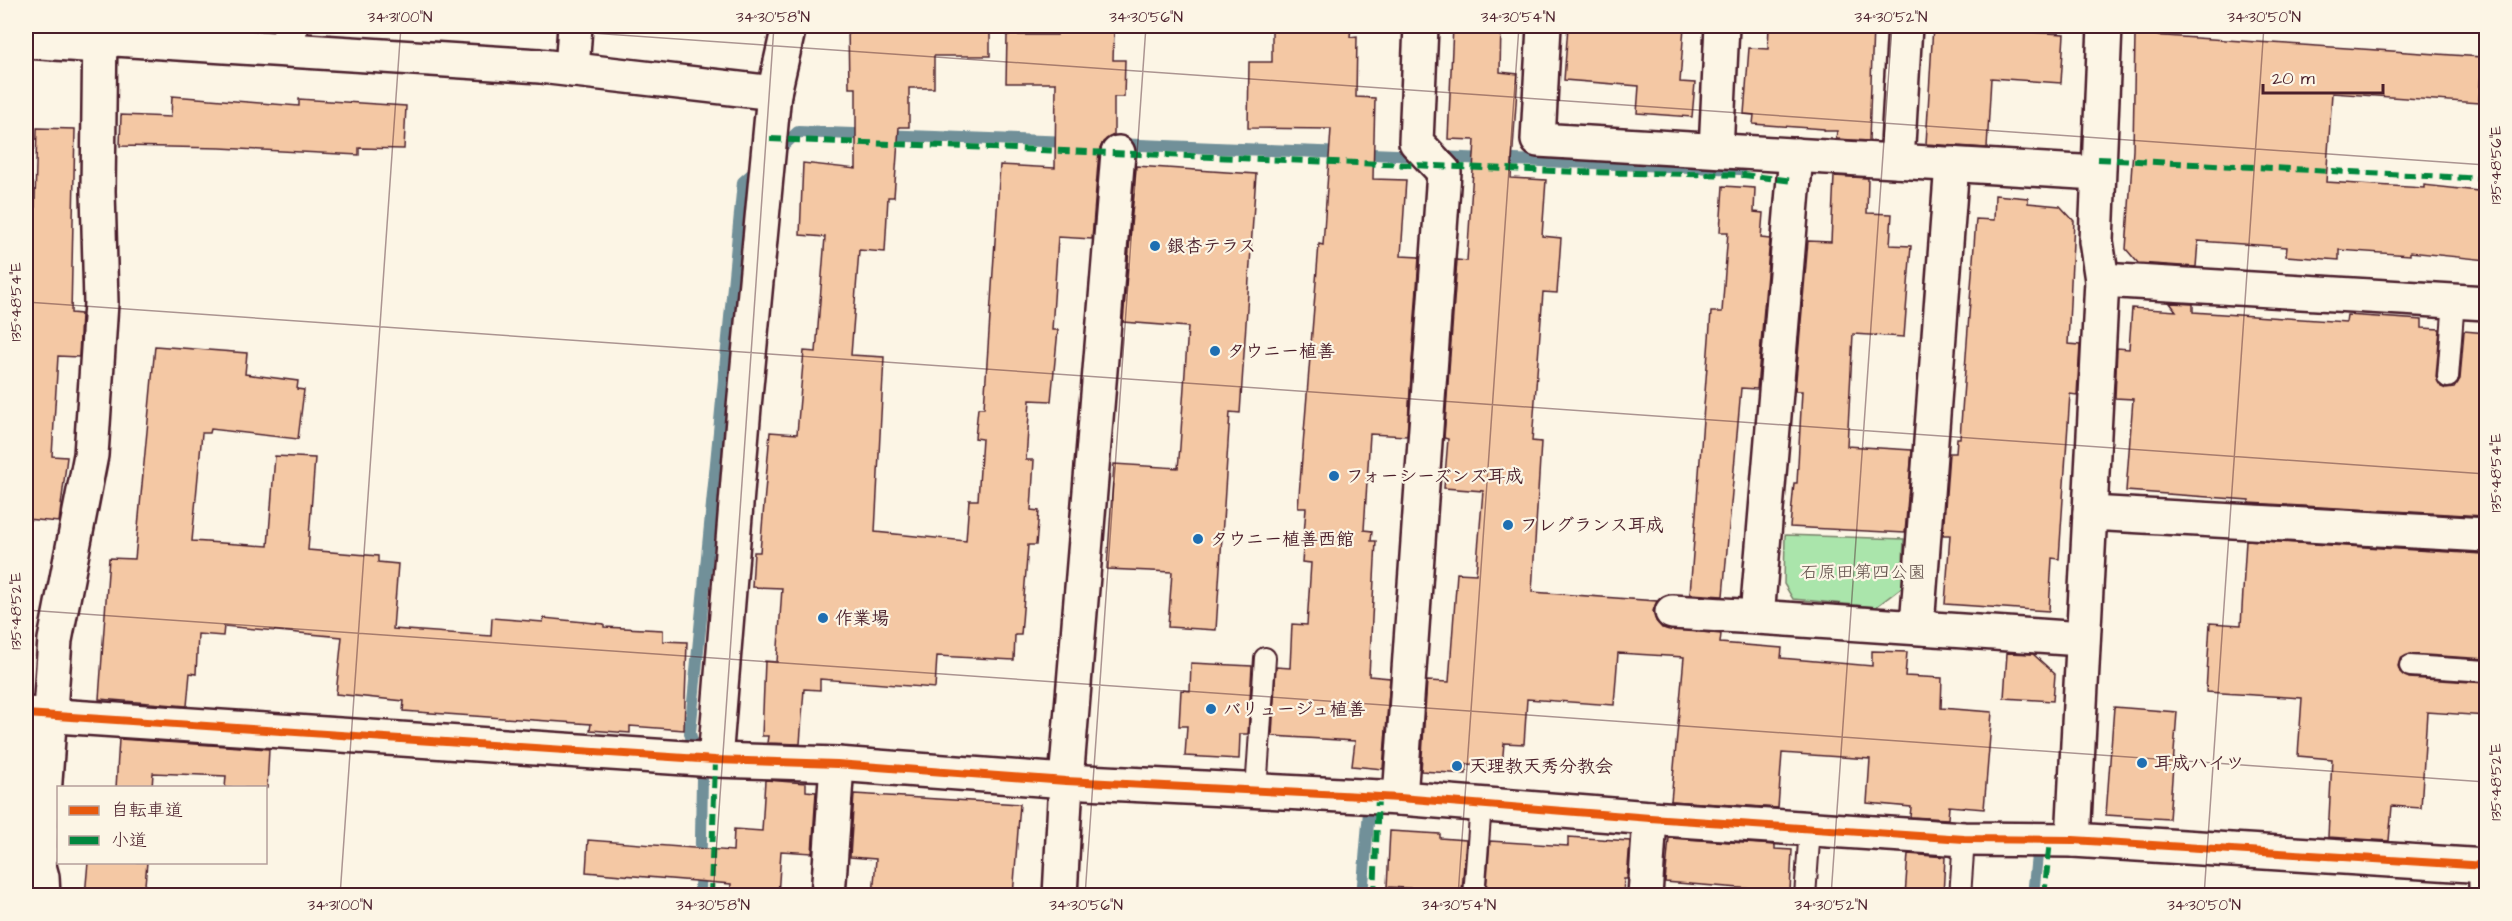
<svg xmlns="http://www.w3.org/2000/svg" width="2512" height="921" font-family="'Architects Daughter','Klee One',sans-serif">
<style>
.green{fill:#aae5ab;stroke:#7a826b;stroke-width:1.5}
.lines{fill:none;stroke-linecap:round;stroke-linejoin:round}
.stream{stroke:#719099;stroke-width:12}
.building{fill:#f4c8a4;stroke:#4a1f2b;stroke-width:1.5}
.lane-casing{stroke:#4a1f2b;stroke-width:24}
.street-casing{stroke:#4a1f2b;stroke-width:38}
.secondary-casing{stroke:#4a1f2b;stroke-width:38}
.lane{stroke:#fcf5e5;stroke-width:20}
.street{stroke:#fcf5e5;stroke-width:33}
.secondary{stroke:#fcf5e5;stroke-width:33}
.quiet{stroke:#00873e;stroke-width:6;stroke-dasharray:12 6;stroke-linecap:butt}
.cycleway-casing{stroke:#fcf5e5;stroke-width:11}
.cycleway{stroke:#e8590c;stroke-width:8}
.ticks{fill:none;stroke:#4a1f2b;stroke-width:1.5;stroke-opacity:0.45}
.poi-dot{fill:#1f6fb2;stroke:#fcf5e5;stroke-width:2}
.labels{text-anchor:middle;dominant-baseline:central;stroke-width:4.5;stroke-linejoin:round;paint-order:stroke}
.poi-label{font-size:18px;font-weight:bold;fill:#4a1f2b;stroke:#fcf5e5;text-anchor:start}
.park-label{font-size:18px;fill:#62504b;stroke:#fcf5e5}
.neatline{fill:none;stroke:#4a1f2b;stroke-width:2}
.ticks-label{font-size:15px;text-anchor:middle;fill:#4a1f2b}
</style>
<rect width="100%" height="100%" fill="#fcf5e5"/>
<filter id="ink" filterUnits="userSpaceOnUse"><feTurbulence type="fractalNoise" baseFrequency=".0167" numOctaves="2"/><feDisplacementMap in="SourceGraphic" scale="12" xChannelSelector="R" yChannelSelector="G"/><feConvolveMatrix kernelMatrix="1 2 1 2 8 2 1 2 1" color-interpolation-filters="sRGB"/></filter>
<g filter="url(#ink)">
<!-- green -->
<polygon class="green" points="1785,535 1904,539 1902,587 1876,607 1793,599 1784,584"/>
<g class="lines">
<!-- stream -->
<g class="stream">
<polyline points="1115,144 1421,156"/>
<polyline points="775,153 798,132 1071,142"/>
<polyline points="1439,157 1740,169"/>
<polyline points="700,896 702,778 690,733 743,182 760,167"/>
<polyline points="1362,896 1370,799"/>
<polyline points="2033,896 2037,855"/>
</g>
</g>
<!-- building -->
<g class="building">
<polygon points="848,26 990,26 990,56 934,56 934,88 909,88 909,127 899,127 894,197 888,197 885,252 859,250 851,355 884,357 875,532 966,541 969,500 978,500 982,439 975,438 978,408 984,408 1000,165 1055,168 1056,83 1006,83 1007,35 1057,35 1057,30 1114,31 1113,60 1125,60 1124,97 1114,97 1114,135 1103,142 1099,151 1092,239 1058,237 1052,330 1058,330 1051,401 1030,400 1026,460 1034,460 1031,510 1039,511 1036,545 1028,545 1021,635 1015,635 1014,660 937,656 935,688 820,679 820,690 804,689 800,744 767,743 768,736 762,736 765,661 777,662 782,588 752,587 754,552 760,552 770,432 797,434 804,351 816,352 825,237 800,235 803,163 856,169 856,88 849,88"/>
<polygon points="1272,26 1351,26 1350,37 1357,36 1356,97 1375,98 1373,179 1406,180 1401,256 1419,257 1407,436 1370,434 1364,530 1372,531 1371,541 1376,541 1369,676 1390,678 1383,769 1352,766 1355,741 1272,736 1276,667 1290,668 1292,624 1307,625 1311,563 1302,562 1306,508 1298,508 1319,244 1323,245 1331,129 1248,128 1249,62 1272,62"/>
<polygon points="1453,26 1501,26 1500,72 1518,74 1511,178 1546,180 1542,236 1561,238 1557,293 1543,292 1532,441 1541,442 1532,592 1657,601 1653,611 1656,621 1662,628 1721,634 1720,643 1782,648 1781,658 1872,666 1872,651 1907,652 1905,676 1942,678 1941,708 1992,712 1984,809 1949,806 1948,819 1910,817 1911,807 1867,803 1870,759 1782,753 1778,808 1671,801 1684,657 1618,653 1614,705 1527,699 1524,744 1504,743 1502,766 1467,764 1466,774 1421,771 1427,681 1449,682 1457,573 1476,574 1483,491 1444,488 1448,439 1444,438 1457,260 1467,261 1475,140 1448,139"/>
<polygon points="1568,26 1684,26 1680,82 1695,83 1692,117 1637,113 1639,86 1564,80"/>
<polygon points="1769,26 1873,26 1869,141 1836,139 1837,131 1824,131 1824,129 1753,124 1754,115 1744,114 1749,48 1768,49"/>
<polygon points="1933,26 1998,26 1997,30 2064,34 2061,83 1991,78 1987,148 1926,144"/>
<polygon points="2135,34 2482,57 2479,103 2332,93 2326,182 2424,188 2424,185 2487,192 2487,260 2410,252 2410,255 2339,250 2339,260 2286,256 2287,247 2198,241 2196,267 2138,263 2126,249 2133,150"/>
<polygon points="172,96 299,106 299,99 406,106 404,149 359,148 359,155 220,148 120,146 121,115 171,117"/>
<polygon points="37,128 75,129 71,313 81,314 79,357 58,356 52,456 67,457 59,522 26,519 26,371 30,311 32,311"/>
<polygon points="1136,166 1256,174 1240,413 1230,412 1216,630 1168,627 1172,572 1107,569 1114,464 1178,468 1180,447 1188,327 1123,322"/>
<polygon points="1834,176 1868,178 1867,213 1892,214 1890,245 1911,246 1904,337 1853,334 1847,446 1912,450 1905,533 1790,527 1794,483 1797,483 1802,391 1795,391 1808,241 1831,242"/>
<polygon points="1723,186 1755,188 1754,212 1763,213 1761,238 1770,239 1757,389 1741,388 1723,596 1690,594 1711,312 1722,312 1728,232 1720,232"/>
<polygon points="1995,195 2028,198 2028,203 2060,206 2074,221 2068,344 2080,345 2077,395 2070,394 2059,559 2052,558 2049,611 1945,604 1950,535 1943,535 1949,453 1956,453 1957,438 1960,438 1976,219 1994,220"/>
<polygon points="2170,303 2193,304 2193,312 2346,322 2347,315 2422,320 2422,328 2440,329 2436,377 2441,387 2446,389 2454,388 2460,379 2464,331 2487,333 2484,516 2249,503 2249,500 2126,491 2133,399 2115,398 2117,348 2129,349 2132,308 2176,311"/>
<polygon points="155,346 247,353 245,374 298,381 297,389 304,390 298,439 211,429 210,433 202,433 192,541 268,546 275,456 315,458 308,550 378,556 378,562 398,564 393,629 491,636 492,618 543,622 544,618 604,624 604,627 663,630 663,641 687,642 684,730 630,726 630,733 590,730 591,724 403,711 404,701 336,694 342,637 224,626 223,636 198,634 196,674 190,673 187,706 99,699 109,558 135,559"/>
<polygon points="2246,540 2483,554 2481,629 2487,629 2487,659 2410,654 2400,659 2398,666 2400,672 2409,678 2487,683 2487,716 2427,712 2421,808 2392,806 2389,841 2328,837 2332,759 2298,756 2302,698 2206,692 2210,623 2241,625"/>
<polygon points="2007,653 2033,654 2055,674 2053,701 2004,698"/>
<polygon points="1191,663 1252,666 1248,734 1240,734 1239,759 1185,756 1187,726 1179,726 1181,690 1190,691"/>
<polygon points="2114,707 2177,712 2169,819 2106,815"/>
<polygon points="119,739 269,749 267,788 225,788 226,776 153,773 152,788 116,788"/>
<polygon points="765,780 806,783 806,791 816,792 812,853 781,851 778,896 730,896 731,884 586,872 588,840 733,851 734,829 762,831"/>
<polygon points="854,794 1020,804 1013,896 873,896 876,859 850,857"/>
<polygon points="1390,831 1440,834 1440,838 1466,840 1462,891 1387,887"/>
<polygon points="1568,837 1630,841 1627,879 1624,879 1623,896 1490,896 1490,893 1486,892 1490,841 1568,846"/>
<polygon points="1669,838 1775,845 1775,849 1792,850 1790,892 1665,882"/>
<polygon points="1908,854 1945,857 1943,896 1905,896"/>
<polygon points="88,862 147,862 144,896 85,896"/>
</g>
<g class="lines">
<!-- lane casing -->
<g class="lane-casing">
<g id="lane">
<polyline points="2448,377 2454,300"/>
<polyline points="2410,666 2486,671"/>
<polyline points="1256,791 1265,658"/>
<polyline points="1474,896 1481,804"/>
<polyline points="1805,896 1810,828"/>
<polyline points="1960,896 1964,839"/>
</g>
</g>
<!-- street casing -->
<g class="street-casing">
<g id="street">
<polyline points="1544,26 1538,140 2098,173"/>
<polyline points="289,48 290,26"/>
<polyline points="572,70 575,26"/>
<polyline points="1716,150 1722,26"/>
<polyline points="1796,155 1757,617 2082,639"/>
<polyline points="1897,161 1905,26"/>
<polyline points="2102,280 2486,303"/>
<polyline points="2090,513 2486,535"/>
<polyline points="1672,612 1757,617"/>
<polyline points="1917,626 1952,164"/>
<polyline points="26,714 715,760 837,764 1066,781 1400,798 1650,818 1964,839 2073,840 2486,866"/>
<polyline points="715,760 744,407 774,93 789,26"/>
<polyline points="1400,798 1444,172 1416,142 1421,26"/>
<polyline points="2073,840 2102,280 2096,241 2105,26"/>
<polyline points="43,896 42,877 39,866 55,640 91,455 101,303 98,191 100,26"/>
<polyline points="828,896 837,764"/>
<polyline points="1060,896 1066,781 1118,153"/>
<polyline points="1645,896 1650,818"/>
<polyline points="2486,896 2486,880"/>
</g>
</g>
<!-- secondary casing -->
<g class="secondary-casing">
<polyline id="secondary" points="26,41 99,46 115,39 540,66 774,93"/>
</g>
<!-- lane -->
<use href="#lane" class="lane"/>
<!-- street -->
<use href="#street" class="street"/>
<!-- secondary -->
<use href="#secondary" class="secondary"/>
<!-- quiet -->
<g class="quiet">
<polyline points="770,139 1581,172 1744,175 1794,181"/>
<polyline points="2098,159 2486,179"/>
<polyline points="711,896 715,760"/>
<polyline points="1374,896 1378,797"/>
<polyline points="2044,896 2050,841"/>
</g>
<!-- cycleway casing -->
<g class="cycleway-casing">
<polyline id="cycleway" points="26,714 715,760 837,764 1066,781 1400,798 1650,818 1964,839 2073,840 2486,866"/>
</g>
<!-- cycleway -->
<use href="#cycleway" class="cycleway"/>
</g>
</g>
<!-- ticks -->
<path class="ticks" d="M 491,26 L 2486,165M 26,62 L 28,26M 26,302 L 2486,474M 26,610 L 2486,782M 340,896 L 401,26M 713,896 L 774,26M 1085,896 L 1146,26M 1458,896 L 1519,26M 1831,896 L 1892,26M 2204,896 L 2264,26"/>
<!-- markers -->
<g class="poi-dot">
<circle cx="1155" cy="246" r="6"/>
<circle cx="1215" cy="351" r="6"/>
<circle cx="1334" cy="476" r="6"/>
<circle cx="1508" cy="525" r="6"/>
<circle cx="1198" cy="539" r="6"/>
<circle cx="823" cy="618" r="6"/>
<circle cx="1211" cy="709" r="6"/>
<circle cx="2142" cy="763" r="6"/>
<circle cx="1457" cy="766" r="6"/>
</g>
<g class="labels">
<!-- poi labels -->
<g class="poi-label">
<text x="1167" y="246">銀杏テラス</text>
<text x="1227" y="351">タウニー植善</text>
<text x="1346" y="476">フォーシーズンズ耳成</text>
<text x="1520" y="525">フレグランス耳成</text>
<text x="1210" y="539">タウニー植善西館</text>
<text x="835" y="618">作業場</text>
<text x="1223" y="709">バリュージュ植善</text>
<text x="2154" y="763">耳成ハイツ</text>
<text x="1469" y="766">天理教天秀分教会</text>
</g>
<!-- park labels -->
<g class="park-label">
<text x="1863" y="572">石原田第四公園</text>
</g>
</g>
<!-- margin -->
<rect width="2512" height="921" fill="none" stroke="#fcf5e5" stroke-width="66"/>
<!-- legend -->
<rect x="57" y="786" width="210" height="78" fill="#fcf5e5" stroke="#b59f9b" stroke-width="1.5"/>
<rect x="69" y="806" width="30" height="9" fill="#e8590c" stroke="#b59f9b" stroke-width="1.5"/>
<text x="111" y="816" font-size="18" fill="#4a1f2b">自転車道</text>
<rect x="69" y="836" width="30" height="9" fill="#00873e" stroke="#b59f9b" stroke-width="1.5"/>
<text x="111" y="846" font-size="18" fill="#4a1f2b">小道</text>
<!-- scale -->
<path d="M2263 84v9h120v-9" fill="none" stroke="#4a1f2b" stroke-width="3"/>
<text x="2272" y="84" font-size="18" fill="#4a1f2b" stroke="#fcf5e5" stroke-width="4.5" paint-order="stroke">20 m</text>
<rect x="33" y="33" width="2446" height="855" class="neatline"/>
<g class="ticks-label">
<text x="400" y="22">34°31'00"N</text>
<text x="773" y="22">34°30'58"N</text>
<text x="1146" y="22">34°30'56"N</text>
<text x="1518" y="22">34°30'54"N</text>
<text x="1891" y="22">34°30'52"N</text>
<text x="2264" y="22">34°30'50"N</text>
<text transform="translate(2496 165) rotate(-90)" y="5">135°48'56"E</text>
<text transform="translate(16 302) rotate(-90)" y="5">135°48'54"E</text>
<text transform="translate(2496 473) rotate(-90)" y="5">135°48'54"E</text>
<text transform="translate(16 611) rotate(-90)" y="5">135°48'52"E</text>
<text transform="translate(2496 782) rotate(-90)" y="5">135°48'52"E</text>
<text x="340" y="910">34°31'00"N</text>
<text x="713" y="910">34°30'58"N</text>
<text x="1086" y="910">34°30'56"N</text>
<text x="1459" y="910">34°30'54"N</text>
<text x="1831" y="910">34°30'52"N</text>
<text x="2204" y="910">34°30'50"N</text>
</g>
</svg>
